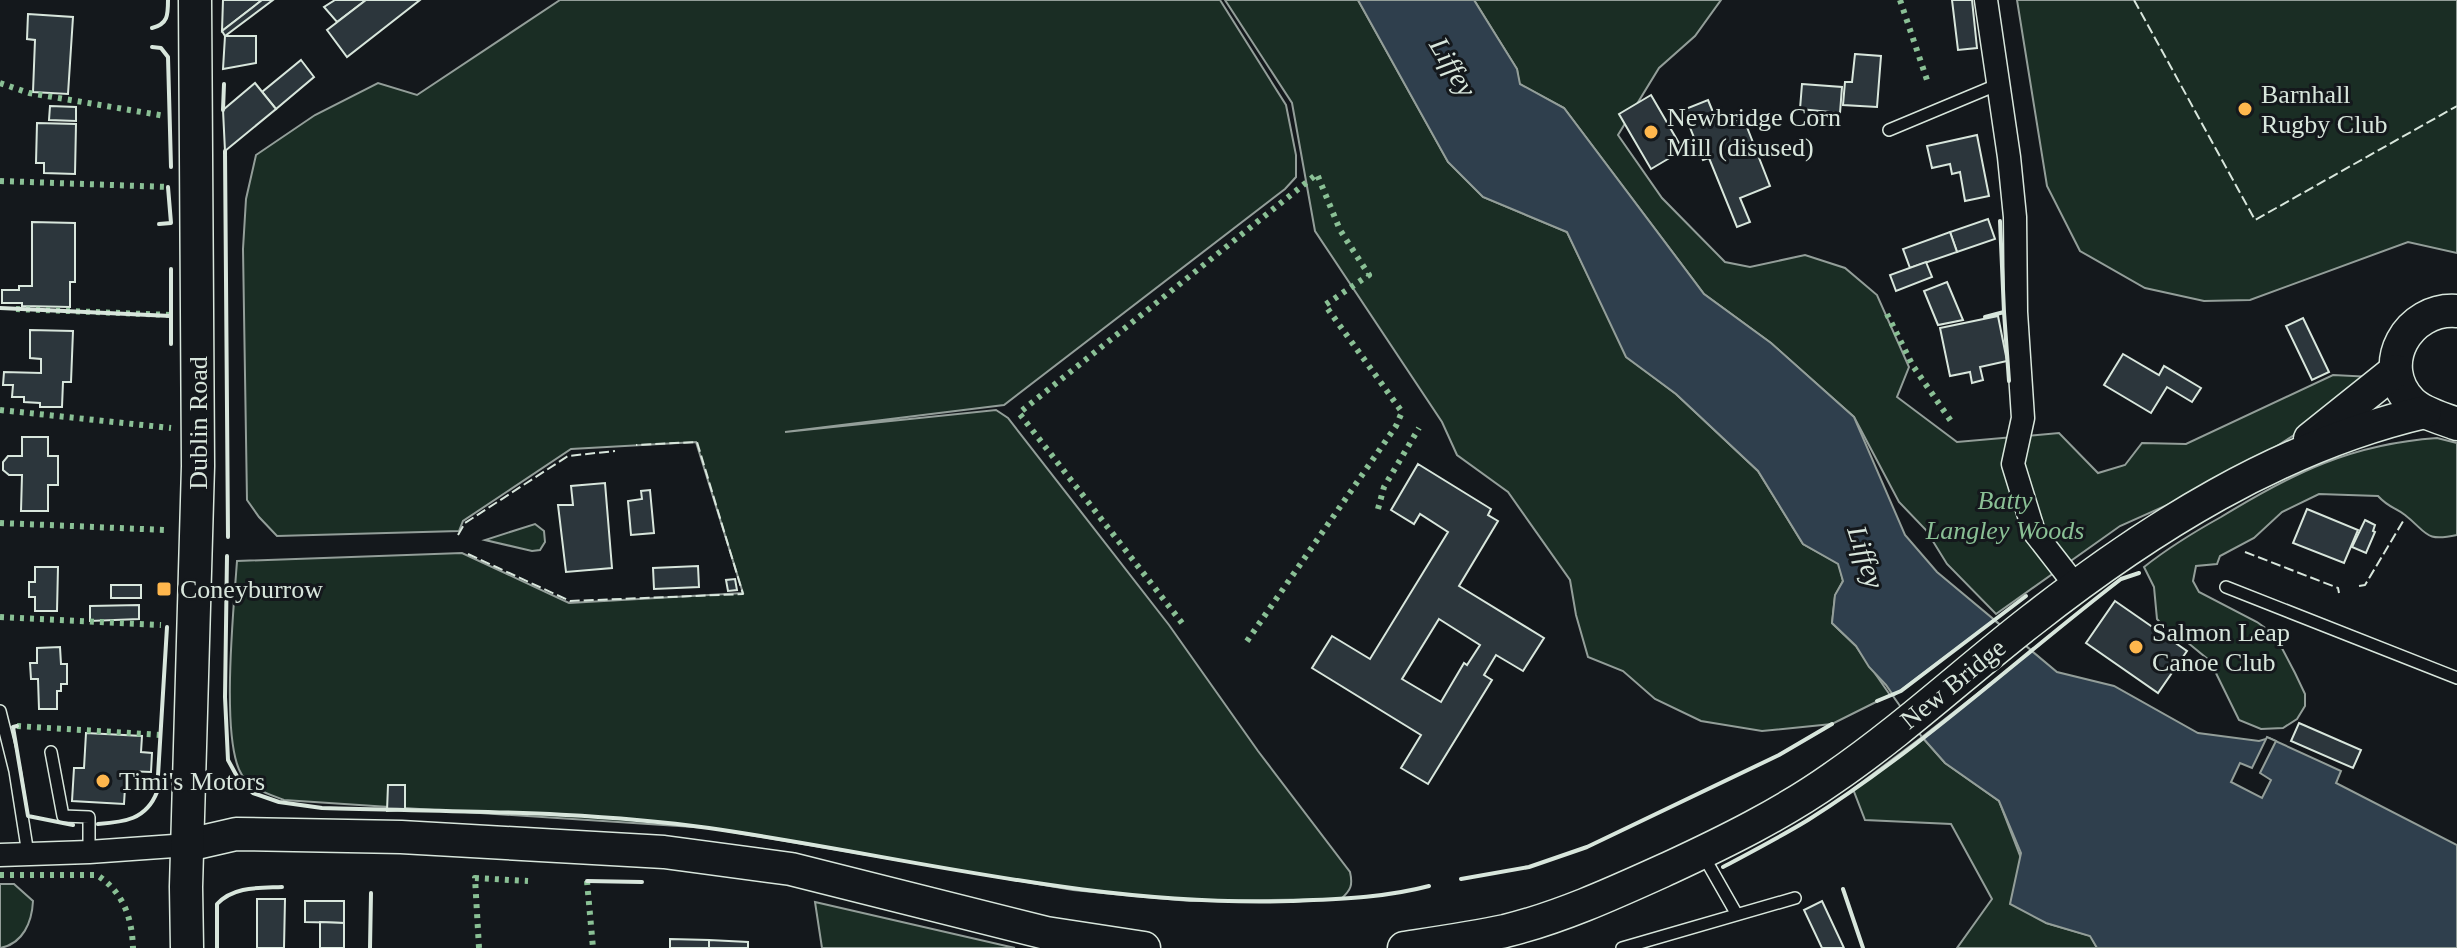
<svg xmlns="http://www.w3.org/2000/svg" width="2457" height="948" font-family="Georgia,serif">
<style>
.green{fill:#1a2d24;stroke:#939e99;stroke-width:2}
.water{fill:#2f3f4d;stroke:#939e99;stroke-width:2}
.pier{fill:#14181c;stroke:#939e99;stroke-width:2}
.building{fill:#2c363c;stroke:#d8e6dc;stroke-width:2;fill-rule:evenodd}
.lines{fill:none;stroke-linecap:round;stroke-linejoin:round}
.service-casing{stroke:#d8e6dc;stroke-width:14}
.minor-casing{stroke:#d8e6dc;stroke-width:25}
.secondary-casing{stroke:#d8e6dc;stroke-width:35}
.service{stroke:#14181c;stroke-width:11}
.minor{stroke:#14181c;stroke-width:22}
.secondary{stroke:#14181c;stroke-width:32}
.hedge{stroke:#8ac095;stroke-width:6;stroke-dasharray:4 6;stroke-linecap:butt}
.fence{stroke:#d8e6dc;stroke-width:2;stroke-dasharray:10 4;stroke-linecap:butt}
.wall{stroke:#d8e6dc;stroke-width:4}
.poi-dot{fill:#ffb74d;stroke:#14181c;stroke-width:3}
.labels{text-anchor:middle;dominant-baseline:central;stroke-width:6;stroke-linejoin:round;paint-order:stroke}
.poi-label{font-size:26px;fill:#d8e6dc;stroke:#14181c;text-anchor:start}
.street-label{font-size:26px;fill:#d8e6dc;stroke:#14181c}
.park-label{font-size:26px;font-style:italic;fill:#8ac095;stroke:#14181c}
.water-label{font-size:28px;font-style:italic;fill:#d8e6dc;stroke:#14181c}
</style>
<rect width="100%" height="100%" fill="#14181c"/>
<!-- green -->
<g class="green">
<path d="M 560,0 L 1220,0 L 1286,105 L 1296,155 L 1296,177 L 1285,189 L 1004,405 L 785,432 L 996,410 L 1008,418 L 1169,625 L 1258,751 L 1350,872 C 1353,885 1351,890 1341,899 L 1190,901 L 1134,896 L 1073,890 L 709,828 L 284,800 C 269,794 251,789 242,775 C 220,742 234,605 237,561 L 462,553 L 569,603 L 743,593 L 696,442 L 571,449 L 463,521 L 459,531 L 277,536 L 259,517 L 247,500 L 243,249 L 246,199 L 256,155 L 315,115 L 378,83 L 417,95 Z"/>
<polygon points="1225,0 1358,0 1448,162 1483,197 1567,232 1627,357 1676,394 1758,471 1803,544 1839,564 1843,581 1835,596 1832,623 1856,646 1890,695 1832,724 1762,731 1701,721 1655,699 1623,671 1588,657 1576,615 1570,580 1508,492 1457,455 1442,422 1315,231 1292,103"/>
<polygon points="1474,0 1721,0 1695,36 1659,68 1618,135 1662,198 1725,262 1750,267 1805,255 1845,268 1877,295 1909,367 1897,397 1957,442 2059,433 2098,473 2125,465 2142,443 2186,444 2333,375 2374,377 2305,428 2246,466 2174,502 2120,526 1996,614 1947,564 1926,530 1899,502 1854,417 1771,343 1704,294 1564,108 1519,84 1517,69"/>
<polygon points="2017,0 2457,0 2457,253 2408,242 2250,300 2204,301 2145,288 2080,251 2047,186"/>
<path d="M 2437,438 L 2457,443 L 2457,535 C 2424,542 2428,533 2405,515 C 2395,507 2389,508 2378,496 L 2319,494 L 2282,512 L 2254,538 L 2220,556 L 2217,564 L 2196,566 L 2193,581 L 2199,592 L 2257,622 L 2275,635 L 2295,673 L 2305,694 L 2305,706 L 2297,719 L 2283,728 L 2261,729 L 2239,720 L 2210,661 L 2187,642 L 2169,633 L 2157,619 L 2154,587 L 2144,567 C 2168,548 2194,532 2221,517 C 2293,473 2351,444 2437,438 Z"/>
<polygon points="535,524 544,531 545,542 540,550 532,551 485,540"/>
<polygon points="1922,737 1945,763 1999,801 2046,923 2091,936 2097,948 1957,948 1992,899 1951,824 1865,820 1853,789"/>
<path d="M 0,884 L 14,884 L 33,901 C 32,922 23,944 0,948 Z"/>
<polygon points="815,902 1015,948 822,948"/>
</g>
<!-- water -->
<polygon class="water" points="1358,0 1474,0 1517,69 1520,84 1564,108 1704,294 1771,343 1854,417 1905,535 1937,572 2057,672 2114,686 2198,733 2259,741 2269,738 2341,771 2336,783 2457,845 2457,948 2097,948 2090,936 2046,923 2010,904 2021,853 1999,801 1945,763 1922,737 1886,685 1869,667 1856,646 1832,623 1835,595 1843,581 1838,564 1803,544 1758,471 1676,394 1626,357 1567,232 1483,197 1448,162"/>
<!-- pier -->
<g class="pier">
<polygon points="1994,620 2032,651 1922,737 1893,696"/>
<polygon points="2267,737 2276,741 2260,773 2271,780 2262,798 2231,782 2240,763 2252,768"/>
</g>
<!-- building -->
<g class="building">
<polygon points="223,0 262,0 222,31"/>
<polygon points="262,0 273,0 225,36 222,31"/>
<polygon points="335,0 366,0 337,22 324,7"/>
<polygon points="366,0 420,0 347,57 327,30"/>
<polygon points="1952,0 1972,0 1977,48 1958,50"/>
<polygon points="28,14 73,17 68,94 33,92 35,40 27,39"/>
<polygon points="225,36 256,36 256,63 223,69"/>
<polygon points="1855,54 1881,56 1877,107 1843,105 1845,82 1852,82"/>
<polygon points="301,60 314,77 276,109 262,92"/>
<polygon points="255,83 276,109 225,151 223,110"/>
<polygon points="1802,84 1842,87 1840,113 1800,109"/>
<polygon points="1651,95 1683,150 1651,169 1619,114"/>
<polygon points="1708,100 1715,117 1721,114 1726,124 1743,117 1770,186 1740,198 1750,222 1737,227 1709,158 1703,160 1683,110"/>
<polygon points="50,106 76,107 76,121 49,120"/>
<polygon points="37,123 76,124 75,174 44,173 44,163 36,163"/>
<polygon points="1977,135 1989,196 1965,201 1960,172 1952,174 1950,164 1932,168 1927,146"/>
<polygon points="1988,219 1995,239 1957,252 1950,232"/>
<polygon points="32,222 75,223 75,282 70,282 70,307 22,306 22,303 2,303 2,290 19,290 19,286 32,286"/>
<polygon points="1950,232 1957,252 1910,268 1903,249"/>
<polygon points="1926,262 1932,277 1896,291 1890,275"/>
<polygon points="1947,282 1963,320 1938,325 1924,291"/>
<polygon points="1998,316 2007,361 1980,367 1983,380 1972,383 1970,372 1950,376 1940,328"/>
<polygon points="2303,318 2329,372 2312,380 2286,326"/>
<polygon points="30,330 73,331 71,382 63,382 62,407 40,407 40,403 24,402 24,397 12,397 13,385 3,385 4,372 41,373 41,359 30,358"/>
<polygon points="2123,354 2159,375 2164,366 2201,388 2192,402 2167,387 2151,413 2104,385"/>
<polygon points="22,437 48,437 48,456 58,456 58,485 48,485 48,511 21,511 22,475 9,475 3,470 3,462 8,456 22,456"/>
<path d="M 1418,464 L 1491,509 L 1488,515 L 1498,521 L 1459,586 L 1544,638 L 1523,671 L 1496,655 L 1484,675 L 1492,680 L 1428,784 L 1401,768 L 1421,735 L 1312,668 L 1332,636 L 1370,659 L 1448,532 L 1420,514 L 1414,524 L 1391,510 ZM 1439,619 L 1480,645 L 1467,665 L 1464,663 L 1441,702 L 1402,679 Z"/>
<polygon points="605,483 612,568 566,572 558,505 573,505 571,486"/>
<polygon points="650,490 654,533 631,535 628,501 642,499 641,491"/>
<polygon points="2307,509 2358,530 2344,563 2293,543"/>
<polygon points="2365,520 2375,525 2373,531 2375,532 2366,553 2352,547"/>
<polygon points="698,566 699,587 654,589 653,568"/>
<polygon points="35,567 58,567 57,611 35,611 35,597 29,597 29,582 35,582"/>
<polygon points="735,579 737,590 728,591 726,580"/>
<rect x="111" y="585" width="30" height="13"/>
<polygon points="2115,601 2187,651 2158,693 2086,643"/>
<polygon points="139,605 139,619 90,621 90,606"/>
<polygon points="60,647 61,664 67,664 67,684 61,684 61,691 57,691 57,709 39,709 38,679 31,679 30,663 37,663 37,648"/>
<polygon points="2299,723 2361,750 2353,768 2291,741"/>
<polygon points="86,733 142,736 141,752 152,753 151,772 126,771 124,804 72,801 74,768 84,768"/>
<polygon points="388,785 405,785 405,810 387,811"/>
<polygon points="257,899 285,899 284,948 257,948"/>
<polygon points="305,901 344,901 344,923 305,922"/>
<polygon points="1822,901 1844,948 1822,948 1804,910"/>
<polygon points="320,922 344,923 344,948 320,948"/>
<polygon points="670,939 709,940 709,948 670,948"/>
<polygon points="709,940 748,942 748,948 709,948"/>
</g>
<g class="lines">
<!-- service casing -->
<g class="service-casing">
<g id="service">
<polyline points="1889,130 1999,84"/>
<polyline points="2226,587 2457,678"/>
<polyline points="0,711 15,771 28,854"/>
<polyline points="51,752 63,816 89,817 89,852"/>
<polyline points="1703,855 1736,913"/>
<polyline points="1622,948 1795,898"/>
</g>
</g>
<!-- minor casing -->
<g class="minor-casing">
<g id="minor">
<polyline points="1986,0 2009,157 2015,217 2016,312 2023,418 2013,464 2034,532 2076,586"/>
<polyline points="0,855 89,852 188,845"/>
</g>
</g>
<!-- secondary casing -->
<g class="secondary-casing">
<g id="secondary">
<path d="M 2457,311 C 2408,307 2375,365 2411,402 C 2423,414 2442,418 2457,424"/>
<polyline points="2310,439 2395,371"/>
<polyline points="188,845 236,834 401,837 664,852 791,869 1046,933 1144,948"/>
<polyline points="187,948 186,887 198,466 195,0"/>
<path d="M 1404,948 C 1437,943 1472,938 1505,931 C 1562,917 1616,892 1669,868 C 1725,842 1782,814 1833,778 C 1903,730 1965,672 2032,620 C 2148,529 2279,446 2425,412"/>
</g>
</g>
<!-- service -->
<use href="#service" class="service"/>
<!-- minor -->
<use href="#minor" class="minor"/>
<!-- secondary -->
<use href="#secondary" class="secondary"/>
<!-- hedge -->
<g class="hedge">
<polyline points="1900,0 1927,80"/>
<polyline points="0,83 29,93 165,116"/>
<polyline points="0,181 168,187"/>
<polyline points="16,309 171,315"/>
<polyline points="1887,314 1913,366 1953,424"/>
<polyline points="0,410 171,428"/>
<polyline points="1378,509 1384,487 1419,428"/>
<polyline points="0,523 166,530"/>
<polyline points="0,617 161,625"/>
<polyline points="1182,623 1019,413 1317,174 1340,230 1369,275 1325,305 1402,412 1396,426 1245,644"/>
<polyline points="17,726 161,735"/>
<path d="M 0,875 L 97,875 C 123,892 132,917 133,948"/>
<polyline points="587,881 593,948"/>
<polyline points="479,948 475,878 528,881"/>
</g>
<!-- fence -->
<g class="fence">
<polyline points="2134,0 2255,220 2457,106"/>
<polyline points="458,535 465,523 568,456 615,451"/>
<polyline points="2245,552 2338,588 2339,593"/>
<polyline points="468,554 570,601 743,594 697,442 636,445"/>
<polyline points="2359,586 2365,585 2405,518"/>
</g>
<!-- wall -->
<g class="wall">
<path d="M 152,28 C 168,24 168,15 168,0"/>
<polyline points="152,47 161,48 168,57 171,167"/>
<polyline points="223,110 224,84"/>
<polyline points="225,154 225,151 228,537"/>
<polyline points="2000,221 2004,312"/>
<polyline points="159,224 171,223 168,187"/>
<polyline points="171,269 171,344"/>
<polyline points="0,308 171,316"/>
<polyline points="1985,317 2004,312 2009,381"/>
<path d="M 227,556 L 225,697 L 228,760 L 239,780 L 253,793 L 279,802 L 322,808 C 451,812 582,810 709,828 C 904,856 1092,907 1291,901 C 1337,899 1384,898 1429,886"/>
<polyline points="1877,701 1901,691 2026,596"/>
<polyline points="17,726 13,727 28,816 73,825"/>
<path d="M 98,824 C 124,822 146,820 157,792 L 167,627"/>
<path d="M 1723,867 C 1751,852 1780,837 1808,820 C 1919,750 2017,659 2121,579 L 2139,573"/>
<polyline points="1461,879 1529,867 1587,847 1779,755 1832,724"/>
<polyline points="587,881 642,882"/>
<polyline points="1843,889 1863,948"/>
<path d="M 217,948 L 217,904 C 234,886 259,888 282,887"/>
<polyline points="370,948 371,893"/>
</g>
</g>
<!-- markers -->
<g class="poi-dot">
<circle cx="2245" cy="109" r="8"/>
<circle cx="1651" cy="132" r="8"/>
<rect x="156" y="581" width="16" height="16" rx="4"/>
<circle cx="2136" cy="647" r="8"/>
<circle cx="103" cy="781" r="8"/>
</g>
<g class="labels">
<!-- poi labels -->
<g class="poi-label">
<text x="2261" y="94">Barnhall<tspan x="2261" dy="30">Rugby Club</tspan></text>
<text x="1667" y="117">Newbridge Corn<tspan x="1667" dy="30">Mill (disused)</tspan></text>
<text x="180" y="589">Coneyburrow</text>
<text x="2152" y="632">Salmon Leap<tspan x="2152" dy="30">Canoe Club</tspan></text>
<text x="119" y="781">Timi's Motors</text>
</g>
<!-- street labels -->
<g class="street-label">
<text transform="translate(198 423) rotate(-90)">Dublin Road</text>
<text transform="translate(1953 684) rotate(-39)">New Bridge</text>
</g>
<!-- park labels -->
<g class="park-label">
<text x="2005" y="500">Batty<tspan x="2005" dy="30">Langley Woods</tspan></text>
</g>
<!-- water labels -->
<g class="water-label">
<text transform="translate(1453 67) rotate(59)">Liffey</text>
<text transform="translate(1866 557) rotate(72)">Liffey</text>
</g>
</g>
</svg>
